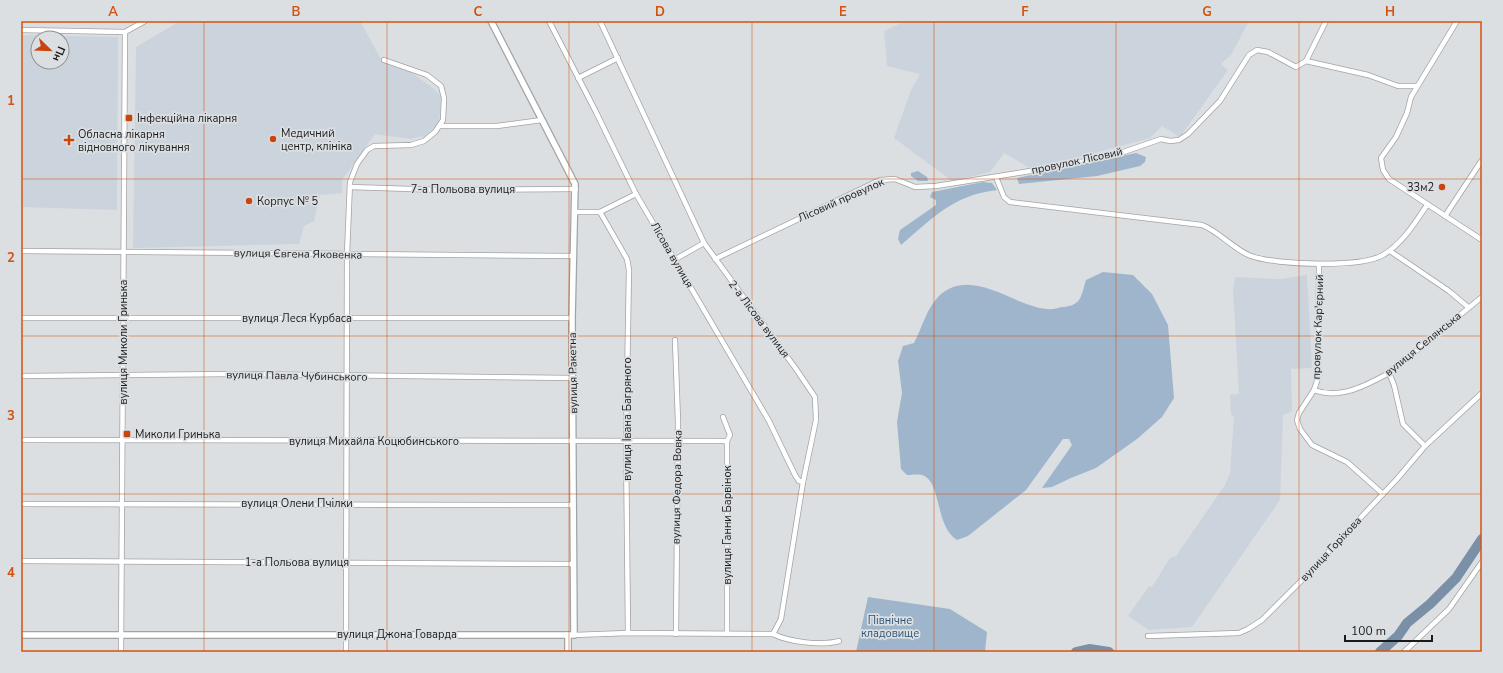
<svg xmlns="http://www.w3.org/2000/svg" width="1503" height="673" font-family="'Nunito Sans',sans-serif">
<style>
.built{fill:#cbd3dc;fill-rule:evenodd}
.green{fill:#9fb5cc}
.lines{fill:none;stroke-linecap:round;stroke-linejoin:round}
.river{stroke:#7990a6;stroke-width:10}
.minor-casing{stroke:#a1a3a6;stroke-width:6}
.tertiary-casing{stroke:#a1a3a6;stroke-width:8}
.minor{stroke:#fff;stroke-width:4.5}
.tertiary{stroke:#fff;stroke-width:5.5}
.grid{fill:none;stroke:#d3530e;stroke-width:1;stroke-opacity:0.55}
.poi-dot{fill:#cb440d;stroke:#dcdfe2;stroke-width:1.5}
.labels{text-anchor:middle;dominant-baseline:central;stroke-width:3.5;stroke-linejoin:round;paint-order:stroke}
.poi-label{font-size:11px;fill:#191a1b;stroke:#dcdfe2;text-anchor:start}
.street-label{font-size:11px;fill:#191a1b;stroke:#dcdfe2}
.park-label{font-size:11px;fill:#2f5477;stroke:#dcdfe2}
.neatline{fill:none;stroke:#d3530e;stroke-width:1.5}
.grid-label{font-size:13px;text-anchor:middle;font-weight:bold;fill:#d3530e}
</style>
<rect width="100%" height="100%" fill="#dcdfe2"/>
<!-- built -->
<g class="built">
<polygon points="180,21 360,21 382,61 412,73 433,88 441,96 439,123 425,136 410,139 375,134 342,180 342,193 320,195 314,221 304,226 299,244 133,248 136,47"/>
<polygon points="901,21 1249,21 1231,55 1221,64 1228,70 1180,137 1162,126 1150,138 1055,164 1030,168 1004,153 990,172 952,181 894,138 911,90 920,74 887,66 884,31 901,23"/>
<path d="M 21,35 L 118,37 L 117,210 L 21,207 ZM 38,38 L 62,38 L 62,62 L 38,62 Z"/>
<polygon points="1307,275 1312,368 1291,369 1292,411 1283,415 1280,500 1192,627 1149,630 1128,616 1149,586 1152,587 1170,558 1176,556 1225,485 1230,473 1234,417 1231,414 1230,395 1239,394 1233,289 1235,277 1280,279"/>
</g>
<!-- green -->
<g class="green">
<polygon points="1136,153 1146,157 1145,162 1140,166 1097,176 1019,184 1017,178"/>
<polygon points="918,171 927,177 928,181 918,181 911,176 911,173"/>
<path d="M 983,182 L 992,183 L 997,190 C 953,195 933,218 901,245 L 898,239 L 900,230 L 936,205 L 936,200 L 930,197 L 932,192 Z"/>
<path d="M 1103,272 L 1133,275 L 1152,294 L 1168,325 L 1174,398 L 1162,417 L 1137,439 L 1096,468 L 1071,478 L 1052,487 L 1042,488 L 1072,445 L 1069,439 L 1063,439 L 1026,490 L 968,536 L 957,540 C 936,527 941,487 926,477 C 921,473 913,475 907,475 L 901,469 L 897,422 L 902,393 L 898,361 L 903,346 L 914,343 C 922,328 926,310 938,297 C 970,265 1013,306 1047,309 C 1052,310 1057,308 1062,307 C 1068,307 1075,305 1079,300 C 1082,296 1084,286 1086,280 Z"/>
<polygon points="868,597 950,609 987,632 985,652 856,652"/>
</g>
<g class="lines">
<!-- river -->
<g class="river">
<polyline points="1076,652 1089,649 1109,652"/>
<polyline points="1380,652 1398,636 1407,623 1430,604 1456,578 1482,539"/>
</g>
<!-- minor casing -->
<g class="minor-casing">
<g id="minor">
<polyline points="549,21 596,112 636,194 769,421 795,475 799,481 803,482"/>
<polyline points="600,21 704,243 796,369 815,397 816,420 803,482 781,619 773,634"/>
<polyline points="1457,21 1411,97 1407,113 1396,137 1381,158 1383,170 1389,179 1482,240"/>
<polyline points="21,30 125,32 145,21"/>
<polyline points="1306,61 1326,21"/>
<polyline points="578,78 618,58"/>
<polyline points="440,126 497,126 542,120"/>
<path d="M 996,177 L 1004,197 L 1010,202 L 1202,225 C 1220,232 1234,250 1251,256 C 1275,265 1361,268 1383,255 C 1402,244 1415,223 1427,205"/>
<polyline points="350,187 442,190 576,189"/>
<polyline points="576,212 600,212 636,194"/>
<polyline points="600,212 627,259 629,270 626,441 628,633"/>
<polyline points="1445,216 1482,160"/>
<polyline points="21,251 574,256"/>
<polyline points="1390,251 1449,291 1468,307"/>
<polyline points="715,259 880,180 895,179 915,187 936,186 1056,167 1115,155 1161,139 1170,141 1179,140 1188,134 1220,101 1249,55 1257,50 1268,52 1296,67 1306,61 1368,75 1398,86 1417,86"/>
<polyline points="674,260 704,243"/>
<polyline points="1319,265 1318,378 1314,390 1299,413 1297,420 1300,429 1312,445 1347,462 1383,494"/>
<polyline points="21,318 572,318"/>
<polyline points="675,340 678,421 676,634"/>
<polyline points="1389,373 1394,385 1403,424 1425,446"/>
<polyline points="21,376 232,374 573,378"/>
<path d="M 1314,390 C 1340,400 1367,385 1389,373 L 1482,297"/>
<polyline points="723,417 730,435 727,441 727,634"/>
<polyline points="21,440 727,441"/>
<polyline points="21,504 573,505"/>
<polyline points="21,561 573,564"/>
<path d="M 574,635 L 628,633 L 773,634 C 789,642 822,646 839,641"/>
<polyline points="1148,636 1239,633 1248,629 1262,620 1303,579 1397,479 1425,446 1482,393"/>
<polyline points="121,652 125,32"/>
<polyline points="346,652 347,254 350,182 357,164 367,150 374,146 411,145 424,141 435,132 443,120 444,98 441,86 427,75 384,60"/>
<polyline points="1404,652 1449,609 1482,562"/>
</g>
</g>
<!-- tertiary casing -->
<g class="tertiary-casing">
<g id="tertiary">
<polyline points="21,635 574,635 572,318 575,184 491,21"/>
<polyline points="568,635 568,652"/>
</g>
</g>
<!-- minor -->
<use href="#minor" class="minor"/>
<!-- tertiary -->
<use href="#tertiary" class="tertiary"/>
</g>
<!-- grid -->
<path class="grid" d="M 204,21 L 204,652M 387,21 L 387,652M 569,21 L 569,652M 752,21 L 752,652M 934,21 L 934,652M 1116,21 L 1116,652M 1299,21 L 1299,652M 21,179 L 1482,179M 21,336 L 1482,336M 21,494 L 1482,494"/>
<!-- markers -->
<g class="poi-dot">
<rect x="125" y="114" width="8" height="8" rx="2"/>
<circle cx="273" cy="139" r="4"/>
<path d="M67 134h4v4h4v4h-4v4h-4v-4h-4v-4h4z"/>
<circle cx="1442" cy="187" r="4"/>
<circle cx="249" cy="201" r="4"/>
<rect x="123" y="430" width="8" height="8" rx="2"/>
</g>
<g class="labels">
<!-- poi labels -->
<g class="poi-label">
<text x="137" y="118">Інфекційна лікарня</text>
<text x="281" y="133">Медичний<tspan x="281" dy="13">центр, клініка</tspan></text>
<text x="78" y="134">Обласна лікарня<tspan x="78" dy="13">відновного лікування</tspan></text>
<text x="1434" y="187" text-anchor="end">33м2</text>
<text x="257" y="201">Корпус № 5</text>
<text x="135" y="434">Миколи Гринька</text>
</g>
<!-- street labels -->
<g class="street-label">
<text transform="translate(1077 161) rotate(-12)">провулок Лісовий</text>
<text x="463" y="189">7-а Польова вулиця</text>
<text transform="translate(841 200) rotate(-24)">Лісовий провулок</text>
<text transform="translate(298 254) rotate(1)">вулиця Євгена Яковенка</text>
<text transform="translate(672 255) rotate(60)">Лісова вулиця</text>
<text x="297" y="318">вулиця Леся Курбаса</text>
<text transform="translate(759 319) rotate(53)">2-а Лісова вулиця</text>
<text transform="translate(1318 327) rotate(-88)">провулок Кар'єрний</text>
<text transform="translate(123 342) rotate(-90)">вулиця Миколи Гринька</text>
<text transform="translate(1423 344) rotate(-39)">вулиця Селянська</text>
<text transform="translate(573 373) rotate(-91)">вулиця Ракетна</text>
<text transform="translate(297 376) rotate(1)">вулиця Павла Чубинського</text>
<text transform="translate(627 419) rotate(-90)">вулиця Івана Багряного</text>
<text x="374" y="441">вулиця Михайла Коцюбинського</text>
<text transform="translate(677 487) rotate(-89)">вулиця Федора Вовка</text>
<text x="297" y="503">вулиця Олени Пчілки</text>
<text transform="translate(727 525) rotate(-90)">вулиця Ганни Барвінок</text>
<text transform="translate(1331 549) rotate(-47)">вулиця Горіхова</text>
<text x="297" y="562">1-а Польова вулиця</text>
<text x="397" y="634">вулиця Джона Говарда</text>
</g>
<!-- park labels -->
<g class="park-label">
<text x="890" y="620">Північне<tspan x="890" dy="13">кладовище</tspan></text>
</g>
</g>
<!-- border -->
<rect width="1503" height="673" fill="none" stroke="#dcdfe2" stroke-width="44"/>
<!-- north arrow -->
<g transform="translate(50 50) rotate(113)"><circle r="19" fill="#dcdfe2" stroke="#8e9092"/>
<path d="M0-3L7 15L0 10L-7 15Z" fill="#cb440d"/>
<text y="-6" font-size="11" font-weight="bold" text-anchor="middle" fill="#191a1b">Пн</text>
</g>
<!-- scale -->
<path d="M1345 635v6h87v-6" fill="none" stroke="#191a1b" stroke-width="2"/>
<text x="1351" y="635" font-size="12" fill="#191a1b" stroke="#dcdfe2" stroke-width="3" paint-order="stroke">100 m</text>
<rect x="22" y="22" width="1459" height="629" class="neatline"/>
<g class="grid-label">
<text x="113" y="16">A</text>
<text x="296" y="16">B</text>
<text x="478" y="16">C</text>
<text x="660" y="16">D</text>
<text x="843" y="16">E</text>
<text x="1025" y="16">F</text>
<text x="1207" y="16">G</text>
<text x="1390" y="16">H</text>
<text x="11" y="105">1</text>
<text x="11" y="262">2</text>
<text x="11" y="420">3</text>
<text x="11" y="577">4</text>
</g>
</svg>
